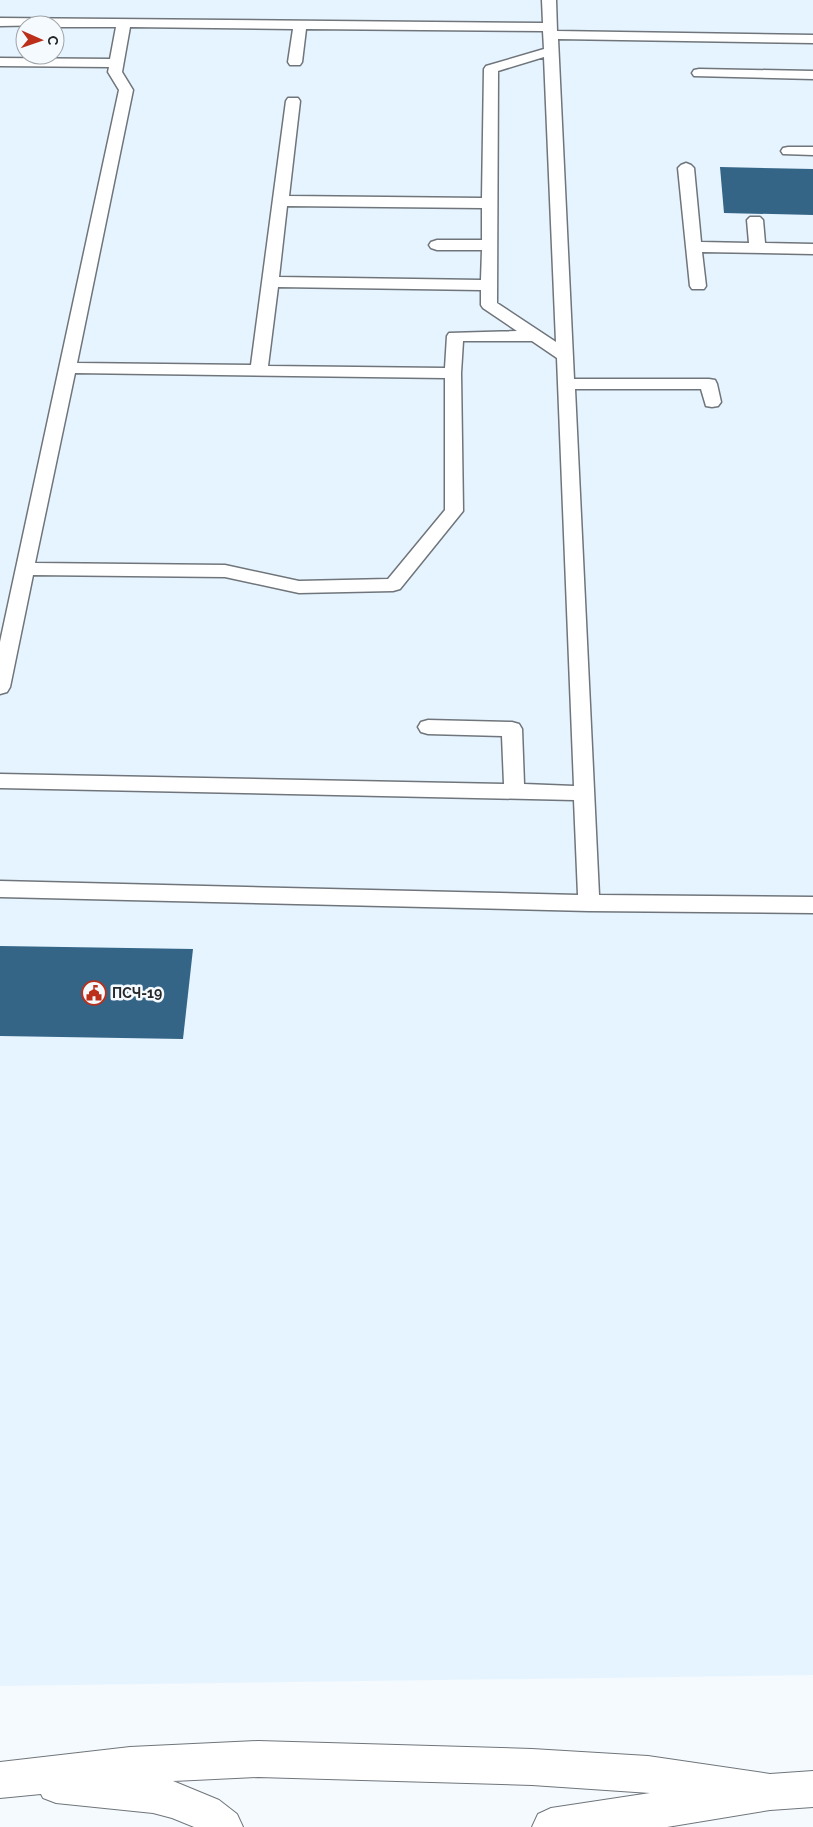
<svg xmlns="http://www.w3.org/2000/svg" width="813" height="1827" font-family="Raleway,sans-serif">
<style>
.built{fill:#e6f4ff;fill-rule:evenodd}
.building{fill:#346486}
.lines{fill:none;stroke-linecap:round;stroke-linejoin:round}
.lane-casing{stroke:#6f757a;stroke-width:3}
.secondary-casing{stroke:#6f757a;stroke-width:2}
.lane{fill:#fff;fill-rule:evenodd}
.secondary{fill:#fff;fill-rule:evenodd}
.labels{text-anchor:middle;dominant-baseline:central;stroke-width:5;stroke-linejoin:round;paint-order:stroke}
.poi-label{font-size:14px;font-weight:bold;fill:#242628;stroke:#f4fafe;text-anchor:start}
</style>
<rect width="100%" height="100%" fill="#f4fafe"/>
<!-- built -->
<path class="built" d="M 0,0 L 813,0 L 813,1675 L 0,1686 ZM 25,25 L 55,25 L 55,55 L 25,55 Z"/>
<!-- building -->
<g class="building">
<polygon points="720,167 813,169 813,215 724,213"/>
<polygon points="0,946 193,949 183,1039 0,1036"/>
</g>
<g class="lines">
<!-- lane casing -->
<g class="lane-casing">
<g id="lane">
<path d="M 542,0 L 556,0 L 557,31 L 813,35 L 813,43 L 558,39 L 574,379 L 709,379 L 715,380 L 717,384 L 721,402 L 718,406 L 712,407 L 706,406 L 701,389 L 575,389 L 599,895 L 813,897 L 813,913 L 589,911 L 0,897 L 0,881 L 578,895 L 574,800 L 0,788 L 0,774 L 504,784 L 502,736 L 428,734 L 421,732 L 418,727 L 421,722 L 428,720 L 512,722 L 519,724 L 522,729 L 524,784 L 574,786 L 557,358 L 532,341 L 463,341 L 461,373 L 463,511 L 400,589 L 393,591 L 299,593 L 225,577 L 33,575 L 10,687 L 7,692 L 0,694 L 0,642 L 119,90 L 108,72 L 109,67 L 0,66 L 0,58 L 110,59 L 116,27 L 55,27 L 55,25 L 0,26 L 0,18 L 543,23 ZM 130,27 L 293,29 L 288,62 L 290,65 L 300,65 L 302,62 L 306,29 L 543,31 L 544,49 L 486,66 L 484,69 L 482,198 L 289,196 L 300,101 L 298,98 L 288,98 L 286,101 L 251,365 L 77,363 L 133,90 L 122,72 ZM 544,57 L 556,342 L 497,303 L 498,71 ZM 287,206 L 482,208 L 482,240 L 437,240 L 431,242 L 429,245 L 431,248 L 437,250 L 482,250 L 481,280 L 279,277 ZM 278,287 L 481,290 L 481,305 L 483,308 L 517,331 L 449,333 L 447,336 L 445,368 L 268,366 ZM 75,373 L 445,378 L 445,510 L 388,579 L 299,581 L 225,565 L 35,563 Z"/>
<polygon points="699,69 813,71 813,79 694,76 692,73 694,70"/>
<polygon points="788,147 813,147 813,155 783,154 781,151 783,148"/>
<polygon points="686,163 691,165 694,168 701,242 749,243 747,220 750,217 760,217 763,220 765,243 813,244 813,254 702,252 706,286 704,289 692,289 690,286 678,168 681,165"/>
</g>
</g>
<!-- secondary casing -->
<g class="secondary-casing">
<polygon id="secondary" points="258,1741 532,1749 648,1756 770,1774 813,1771 813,1807 770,1810 667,1827 532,1827 538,1814 551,1808 650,1793 532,1785 258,1777 173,1781 219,1800 237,1814 243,1827 194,1827 172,1818 153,1813 56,1803 43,1798 41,1794 0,1798 0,1762 130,1747"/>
</g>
<!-- lane -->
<use href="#lane" class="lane"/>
<!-- secondary -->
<use href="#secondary" class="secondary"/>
</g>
<!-- icons -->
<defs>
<g id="civic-ring" transform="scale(1.25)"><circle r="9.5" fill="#f4fafe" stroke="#bc301b" stroke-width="1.5"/><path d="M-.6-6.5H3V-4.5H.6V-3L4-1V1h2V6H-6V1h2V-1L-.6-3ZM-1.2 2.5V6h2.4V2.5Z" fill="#bc301b"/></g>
</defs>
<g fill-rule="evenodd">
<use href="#civic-ring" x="94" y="993"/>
</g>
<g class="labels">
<!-- poi labels -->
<g class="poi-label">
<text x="112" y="993">ПСЧ-19</text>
</g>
</g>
<!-- north arrow -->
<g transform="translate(40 40) rotate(92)"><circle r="24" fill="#f4fafe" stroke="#a1a5a8"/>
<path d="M0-4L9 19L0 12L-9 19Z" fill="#bc301b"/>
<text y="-8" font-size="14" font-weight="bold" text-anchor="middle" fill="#242628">С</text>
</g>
</svg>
